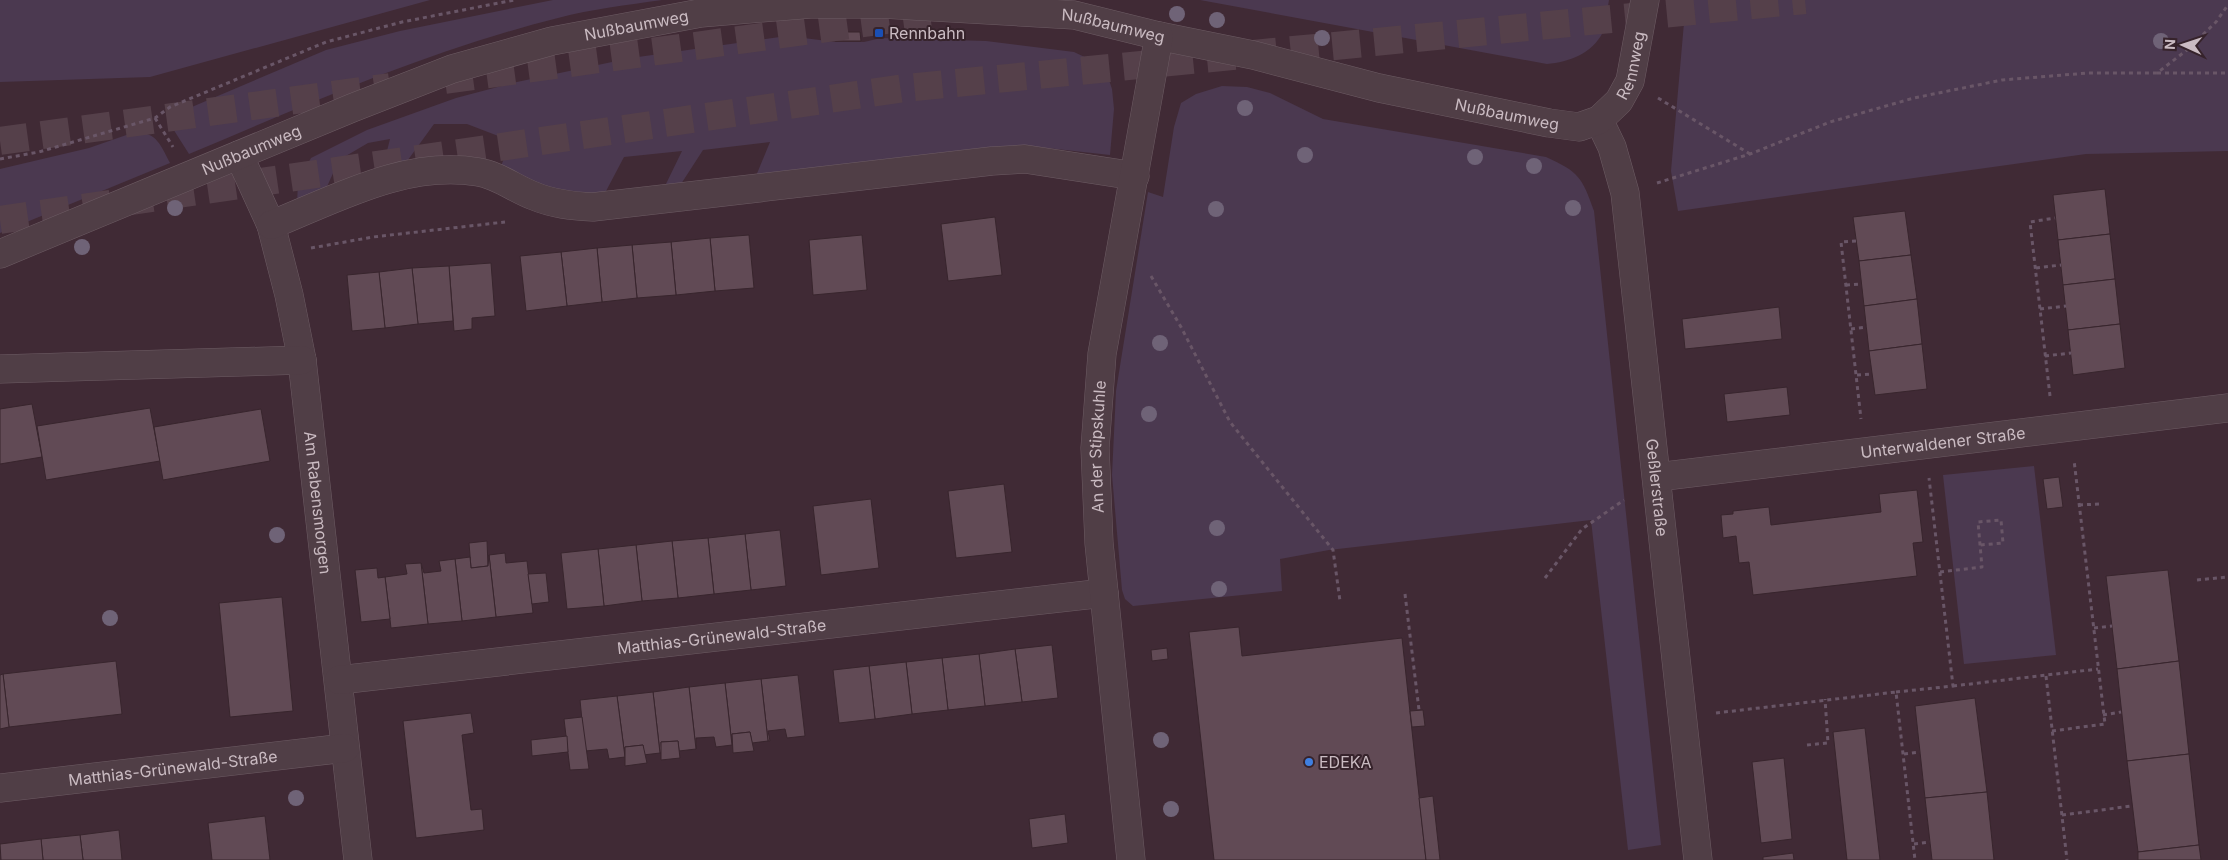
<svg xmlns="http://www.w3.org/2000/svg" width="2228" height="860" font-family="Inter,sans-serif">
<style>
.green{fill:#4b3950}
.building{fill:#614a55;stroke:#38252d}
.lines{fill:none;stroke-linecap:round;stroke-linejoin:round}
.highway-tunnel{stroke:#55404a;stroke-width:28;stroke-dasharray:28 14;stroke-linecap:butt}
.minor-casing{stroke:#6d5c64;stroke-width:29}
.path{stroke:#695667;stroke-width:3;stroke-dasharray:4 4;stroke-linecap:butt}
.minor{stroke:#503e46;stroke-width:28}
.tree{fill:#6f6377}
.transit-dot{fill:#1a4fb4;stroke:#36232b;stroke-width:2}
.shop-dot{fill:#3f7fe0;stroke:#36232b;stroke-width:2}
.labels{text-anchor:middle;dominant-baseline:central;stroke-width:4;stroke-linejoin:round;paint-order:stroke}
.street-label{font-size:16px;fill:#cabbc2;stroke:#36232b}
.poi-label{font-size:16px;fill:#cabbc2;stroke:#36232b;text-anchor:start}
</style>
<rect width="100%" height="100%" fill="#402a35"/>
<!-- green -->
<g class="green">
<polygon points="0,0 430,0 150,77 0,82"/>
<path d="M 553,0 L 662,0 C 627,5 592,9 558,18 C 430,50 310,103 189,154 L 170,124 L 170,119 L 173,115 L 326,50 L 400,31 Z"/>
<path d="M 1200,0 L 1609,0 C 1607,10 1607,23 1603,32 C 1592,54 1569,62 1547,64 Z"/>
<polygon points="1686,0 2228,0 2228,151 2086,154 1678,211 1671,171"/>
<polygon points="787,36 836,42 864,42 881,38 986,41 1074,52 1093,61 1107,74 1112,89 1114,109 1110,155 1047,148 1005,147 756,176 770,142 703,150 681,184 665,186 682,151 624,157 605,193 569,193 546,189 501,166 511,141 467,124 434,124 405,164 383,167 390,139 368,143 339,160 325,191 297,204 298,182 311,158 367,130 456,98 517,82 631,58"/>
<path d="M 1222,86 L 1247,87 L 1270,93 L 1323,119 L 1546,157 C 1579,172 1582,177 1594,211 L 1661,845 L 1628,850 L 1591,520 L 1329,550 L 1280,559 L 1282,591 L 1143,605 L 1133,606 L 1125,599 L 1122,590 L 1112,475 L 1116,391 L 1148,192 L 1163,197 L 1174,127 L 1181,103 L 1196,94 Z"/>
<path d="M 135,132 C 157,132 161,146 170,163 L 0,233 L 0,169 L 89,148 Z"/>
<polygon points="2034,466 2056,655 1964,664 1943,475"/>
</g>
<!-- building -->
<g class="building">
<polygon points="835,32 860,32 861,41 835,41"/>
<polygon points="2105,189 2110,234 2058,240 2053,195"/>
<polygon points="1905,211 1911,255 1859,261 1853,217"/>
<polygon points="995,217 1002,275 948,281 941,224"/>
<polygon points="2110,234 2115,279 2063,285 2058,240"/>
<polygon points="749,235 754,288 715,291 710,238"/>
<polygon points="862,235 867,290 813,295 809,240"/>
<polygon points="710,238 715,291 676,295 671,242"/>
<polygon points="671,242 676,295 637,298 632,245"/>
<polygon points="632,245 637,298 602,302 597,248"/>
<polygon points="597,248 602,302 567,306 561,252"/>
<polygon points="561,252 567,306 526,311 520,256"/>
<polygon points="1911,255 1917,299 1864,306 1859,261"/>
<polygon points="491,263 495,316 472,318 472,329 454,331 449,266"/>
<polygon points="449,266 453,321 418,324 412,268"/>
<polygon points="412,268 418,324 385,328 379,272"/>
<polygon points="379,272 385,328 352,331 347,275"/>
<polygon points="2115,279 2120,324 2068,330 2063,285"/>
<polygon points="1917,299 1922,344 1869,351 1864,306"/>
<polygon points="1779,307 1782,339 1685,349 1682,319"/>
<polygon points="2120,324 2125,368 2073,375 2068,330"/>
<polygon points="1922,344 1927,389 1875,395 1869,351"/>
<polygon points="1787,387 1790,415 1727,422 1724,394"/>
<polygon points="32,404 42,457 0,464 0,409"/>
<polygon points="150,408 160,461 46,480 37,426"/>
<polygon points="261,409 270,461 163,480 154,427"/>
<polygon points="2059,477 2063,507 2047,509 2043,479"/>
<polygon points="1004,484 1012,552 956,558 948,491"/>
<polygon points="1917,490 1923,542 1913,543 1917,576 1753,595 1749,562 1739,563 1736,536 1723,538 1721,515 1733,514 1733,511 1769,507 1771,525 1881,512 1879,494"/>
<polygon points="871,499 879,568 821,575 813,506"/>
<polygon points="780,530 786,586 751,590 745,534"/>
<polygon points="745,534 751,590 714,594 708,538"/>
<polygon points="708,538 714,594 678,598 672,541"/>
<polygon points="487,541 488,566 471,568 469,543"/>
<polygon points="672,541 678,598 642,601 636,545"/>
<polygon points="636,545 642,601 604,606 598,549"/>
<polygon points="598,549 604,606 567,609 561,553"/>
<polygon points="505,553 506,563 527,561 533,613 496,617 489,555"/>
<polygon points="489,555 496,617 462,621 455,559 470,557 471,568 488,566"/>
<polygon points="455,559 462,621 428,624 421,563 424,573 441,571 439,561"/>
<polygon points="421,563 428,624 391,628 385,577 407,574 405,564"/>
<polygon points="377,568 378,578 385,577 390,619 361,622 355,570"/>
<polygon points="2168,570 2179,661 2117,669 2106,576"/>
<polygon points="546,573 549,602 532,604 528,574"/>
<polygon points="282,597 293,711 230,717 219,603"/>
<polygon points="1239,627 1242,656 1402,638 1426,860 1214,860 1189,632"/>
<polygon points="1052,645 1058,698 1022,702 1015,649"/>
<polygon points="1167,648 1168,659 1152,661 1151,650"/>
<polygon points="1015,649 1022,702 985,706 979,654"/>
<polygon points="979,654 985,706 948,710 942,658"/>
<polygon points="942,658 948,710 912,714 906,662"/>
<polygon points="116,661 122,714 9,727 3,674"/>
<polygon points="2179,661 2189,754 2127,761 2117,669"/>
<polygon points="906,662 912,714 875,719 869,666"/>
<polygon points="869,666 875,719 839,723 833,670"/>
<polygon points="3,674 9,727 0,729 0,675"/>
<polygon points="798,675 805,736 787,738 785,729 768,731 770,741 768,741 761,679"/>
<polygon points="761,679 768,741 752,743 750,732 732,734 732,745 725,683"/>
<polygon points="725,683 732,745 716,747 714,737 696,738 696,749 689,687"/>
<polygon points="689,687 696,749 679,751 678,741 661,742 662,753 660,753 653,692"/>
<polygon points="653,692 660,753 643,755 643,745 625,747 625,757 617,696"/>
<polygon points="617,696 625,757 609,759 607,749 585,751 580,700"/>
<polygon points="1975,698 1987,792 1925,798 1915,706"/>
<polygon points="1423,710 1425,726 1412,727 1410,711"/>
<polygon points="471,713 474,733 462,735 471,810 482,809 484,830 416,838 403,721"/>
<polygon points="582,717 589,769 570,770 564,719"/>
<polygon points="1865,728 1880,860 1847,860 1833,732"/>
<polygon points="750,732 754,751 733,753 732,734"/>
<polygon points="567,736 568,752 532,756 531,740"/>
<polygon points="678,741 680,758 661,760 661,742"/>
<polygon points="643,745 647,763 625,766 625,747"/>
<polygon points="2189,754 2199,845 2138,852 2127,761"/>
<polygon points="1784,758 1792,839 1761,843 1752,762"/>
<polygon points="1987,792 1994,860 1932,860 1925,798"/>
<polygon points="1433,796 1440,860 1426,860 1419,798"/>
<polygon points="1065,814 1068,843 1032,848 1029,819"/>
<polygon points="265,816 270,860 212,860 208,823"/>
<polygon points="119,830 122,860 83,860 80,835"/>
<polygon points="80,835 83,860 43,860 41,839"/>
<polygon points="41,839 43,860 1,860 0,844"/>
<polygon points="2199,845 2201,860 2138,860 2138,852"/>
<polygon points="1793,853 1794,860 1763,860 1763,857"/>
</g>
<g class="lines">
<!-- highway-tunnel -->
<g class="highway-tunnel">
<polyline points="445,80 930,14"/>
<polyline points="0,141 390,87"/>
<polyline points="0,220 905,88 1805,0"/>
</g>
<!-- minor casing -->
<g class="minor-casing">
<g id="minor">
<path id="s1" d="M 1599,120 L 1612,147 L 1625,193 L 1698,860"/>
<path id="s2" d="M 239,155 L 271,225 L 289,295 L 302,360 L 358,860"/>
<path d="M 271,225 C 336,199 405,160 478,172 C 498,175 515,189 534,196 C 553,204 572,206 593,207 L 992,161 L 1025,159 L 1135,176"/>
<path id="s3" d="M 0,254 L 352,108 L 452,69 L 552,41 L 701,13 L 810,4 L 882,4 L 1074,15 L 1159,36 L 1253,55 L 1379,88 L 1549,123 L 1579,127 L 1599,120 L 1619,101 L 1630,81 L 1645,0"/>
<polyline points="0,369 302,360"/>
<path id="s4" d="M 1657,477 L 2228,408"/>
<path id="s5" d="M 339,680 L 1104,593"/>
<path id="s6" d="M 0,788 L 345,748"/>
<path id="s7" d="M 1131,860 L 1099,543 L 1095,448 L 1102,354 L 1159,36"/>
</g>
</g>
<!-- path -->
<g class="path">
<polyline points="2157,73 2228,73"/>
<polyline points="1658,98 1750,154"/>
<polyline points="155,118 173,147"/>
<polyline points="0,159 39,152 155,118 170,107 326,42 402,22 514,0"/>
<polyline points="1657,183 1750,154 1830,122 1914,98 2002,80 2088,73 2157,73 2187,50 2216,22 2228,5"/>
<polyline points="1856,241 1841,242 1861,419"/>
<polyline points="311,248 373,237 505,222"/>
<polyline points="2036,268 2061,265"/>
<polyline points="1151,276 1181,327 1230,422 1333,550 1340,601"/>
<polyline points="1846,285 1861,284"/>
<polyline points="2040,309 2066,306"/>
<polyline points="1851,329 1867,327"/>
<polyline points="2045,356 2071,353"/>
<polyline points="1857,375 1872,374"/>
<polyline points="2050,396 2030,222 2055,218"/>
<polyline points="2079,505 2099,504"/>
<polyline points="1940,572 1982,567 1978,522 2001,520 2003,543 1980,545"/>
<polyline points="1545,578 1582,529 1624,500"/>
<polyline points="2197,580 2228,577"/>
<polyline points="1405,594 1419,710"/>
<polyline points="2094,628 2112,626"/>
<polyline points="2046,676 2067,860"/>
<polyline points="1953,686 2098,669"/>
<polyline points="1896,692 1953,686 1929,478"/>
<polyline points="1716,713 1896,692 1915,860"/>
<polyline points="2103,715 2121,712"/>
<polyline points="2052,731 2105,724 2074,460"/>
<polyline points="1807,745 1828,743 1825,699"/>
<polyline points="1904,754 1920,752"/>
<polyline points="2062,815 2132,806"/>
<polyline points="1914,844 1930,842"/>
</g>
<!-- minor -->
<use href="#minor" class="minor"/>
</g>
<!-- trees -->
<g class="tree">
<circle cx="1177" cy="14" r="8"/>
<circle cx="1217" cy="20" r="8"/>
<circle cx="1322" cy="38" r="8"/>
<circle cx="2161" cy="41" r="8"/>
<circle cx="1245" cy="108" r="8"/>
<circle cx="1305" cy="155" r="8"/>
<circle cx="1475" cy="157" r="8"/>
<circle cx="1534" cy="166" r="8"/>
<circle cx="175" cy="208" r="8"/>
<circle cx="1573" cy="208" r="8"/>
<circle cx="1216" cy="209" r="8"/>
<circle cx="82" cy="247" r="8"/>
<circle cx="1160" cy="343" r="8"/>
<circle cx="1149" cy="414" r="8"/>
<circle cx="1217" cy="528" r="8"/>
<circle cx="277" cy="535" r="8"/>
<circle cx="1219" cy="589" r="8"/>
<circle cx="110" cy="618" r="8"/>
<circle cx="1161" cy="740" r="8"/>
<circle cx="296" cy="798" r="8"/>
<circle cx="1171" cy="809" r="8"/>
</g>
<!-- markers -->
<rect class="transit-dot" x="874" y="28" width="10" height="10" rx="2.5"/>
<circle class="shop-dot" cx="1309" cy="762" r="5"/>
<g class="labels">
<!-- street labels -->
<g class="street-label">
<text stroke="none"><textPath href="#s3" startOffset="678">Nußbaumweg</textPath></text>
<text stroke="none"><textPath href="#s3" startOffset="1158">Nußbaumweg</textPath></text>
<text stroke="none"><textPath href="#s3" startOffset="1722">Rennweg</textPath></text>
<text stroke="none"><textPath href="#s3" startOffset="1562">Nußbaumweg</textPath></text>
<text stroke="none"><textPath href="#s3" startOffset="272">Nußbaumweg</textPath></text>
<text stroke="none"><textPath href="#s4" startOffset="288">Unterwaldener Straße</textPath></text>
<text stroke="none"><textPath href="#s7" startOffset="415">An der Stipskuhle</textPath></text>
<text stroke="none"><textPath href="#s1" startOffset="374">Geßlerstraße</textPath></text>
<text stroke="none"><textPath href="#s2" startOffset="359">Am Rabensmorgen</textPath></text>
<text stroke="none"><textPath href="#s5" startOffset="385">Matthias-Grünewald-Straße</textPath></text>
<text stroke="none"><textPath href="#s6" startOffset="174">Matthias-Grünewald-Straße</textPath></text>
</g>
<!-- poi labels -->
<g class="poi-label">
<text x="889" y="33">Rennbahn</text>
<text x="1319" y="762">EDEKA</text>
</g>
</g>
<!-- north arrow -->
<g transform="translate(2183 45) rotate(273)" stroke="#36232b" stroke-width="4" paint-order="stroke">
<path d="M0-4L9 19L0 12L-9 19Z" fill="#cabbc2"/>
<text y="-8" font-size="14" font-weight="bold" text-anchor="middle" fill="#cabbc2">N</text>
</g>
</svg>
